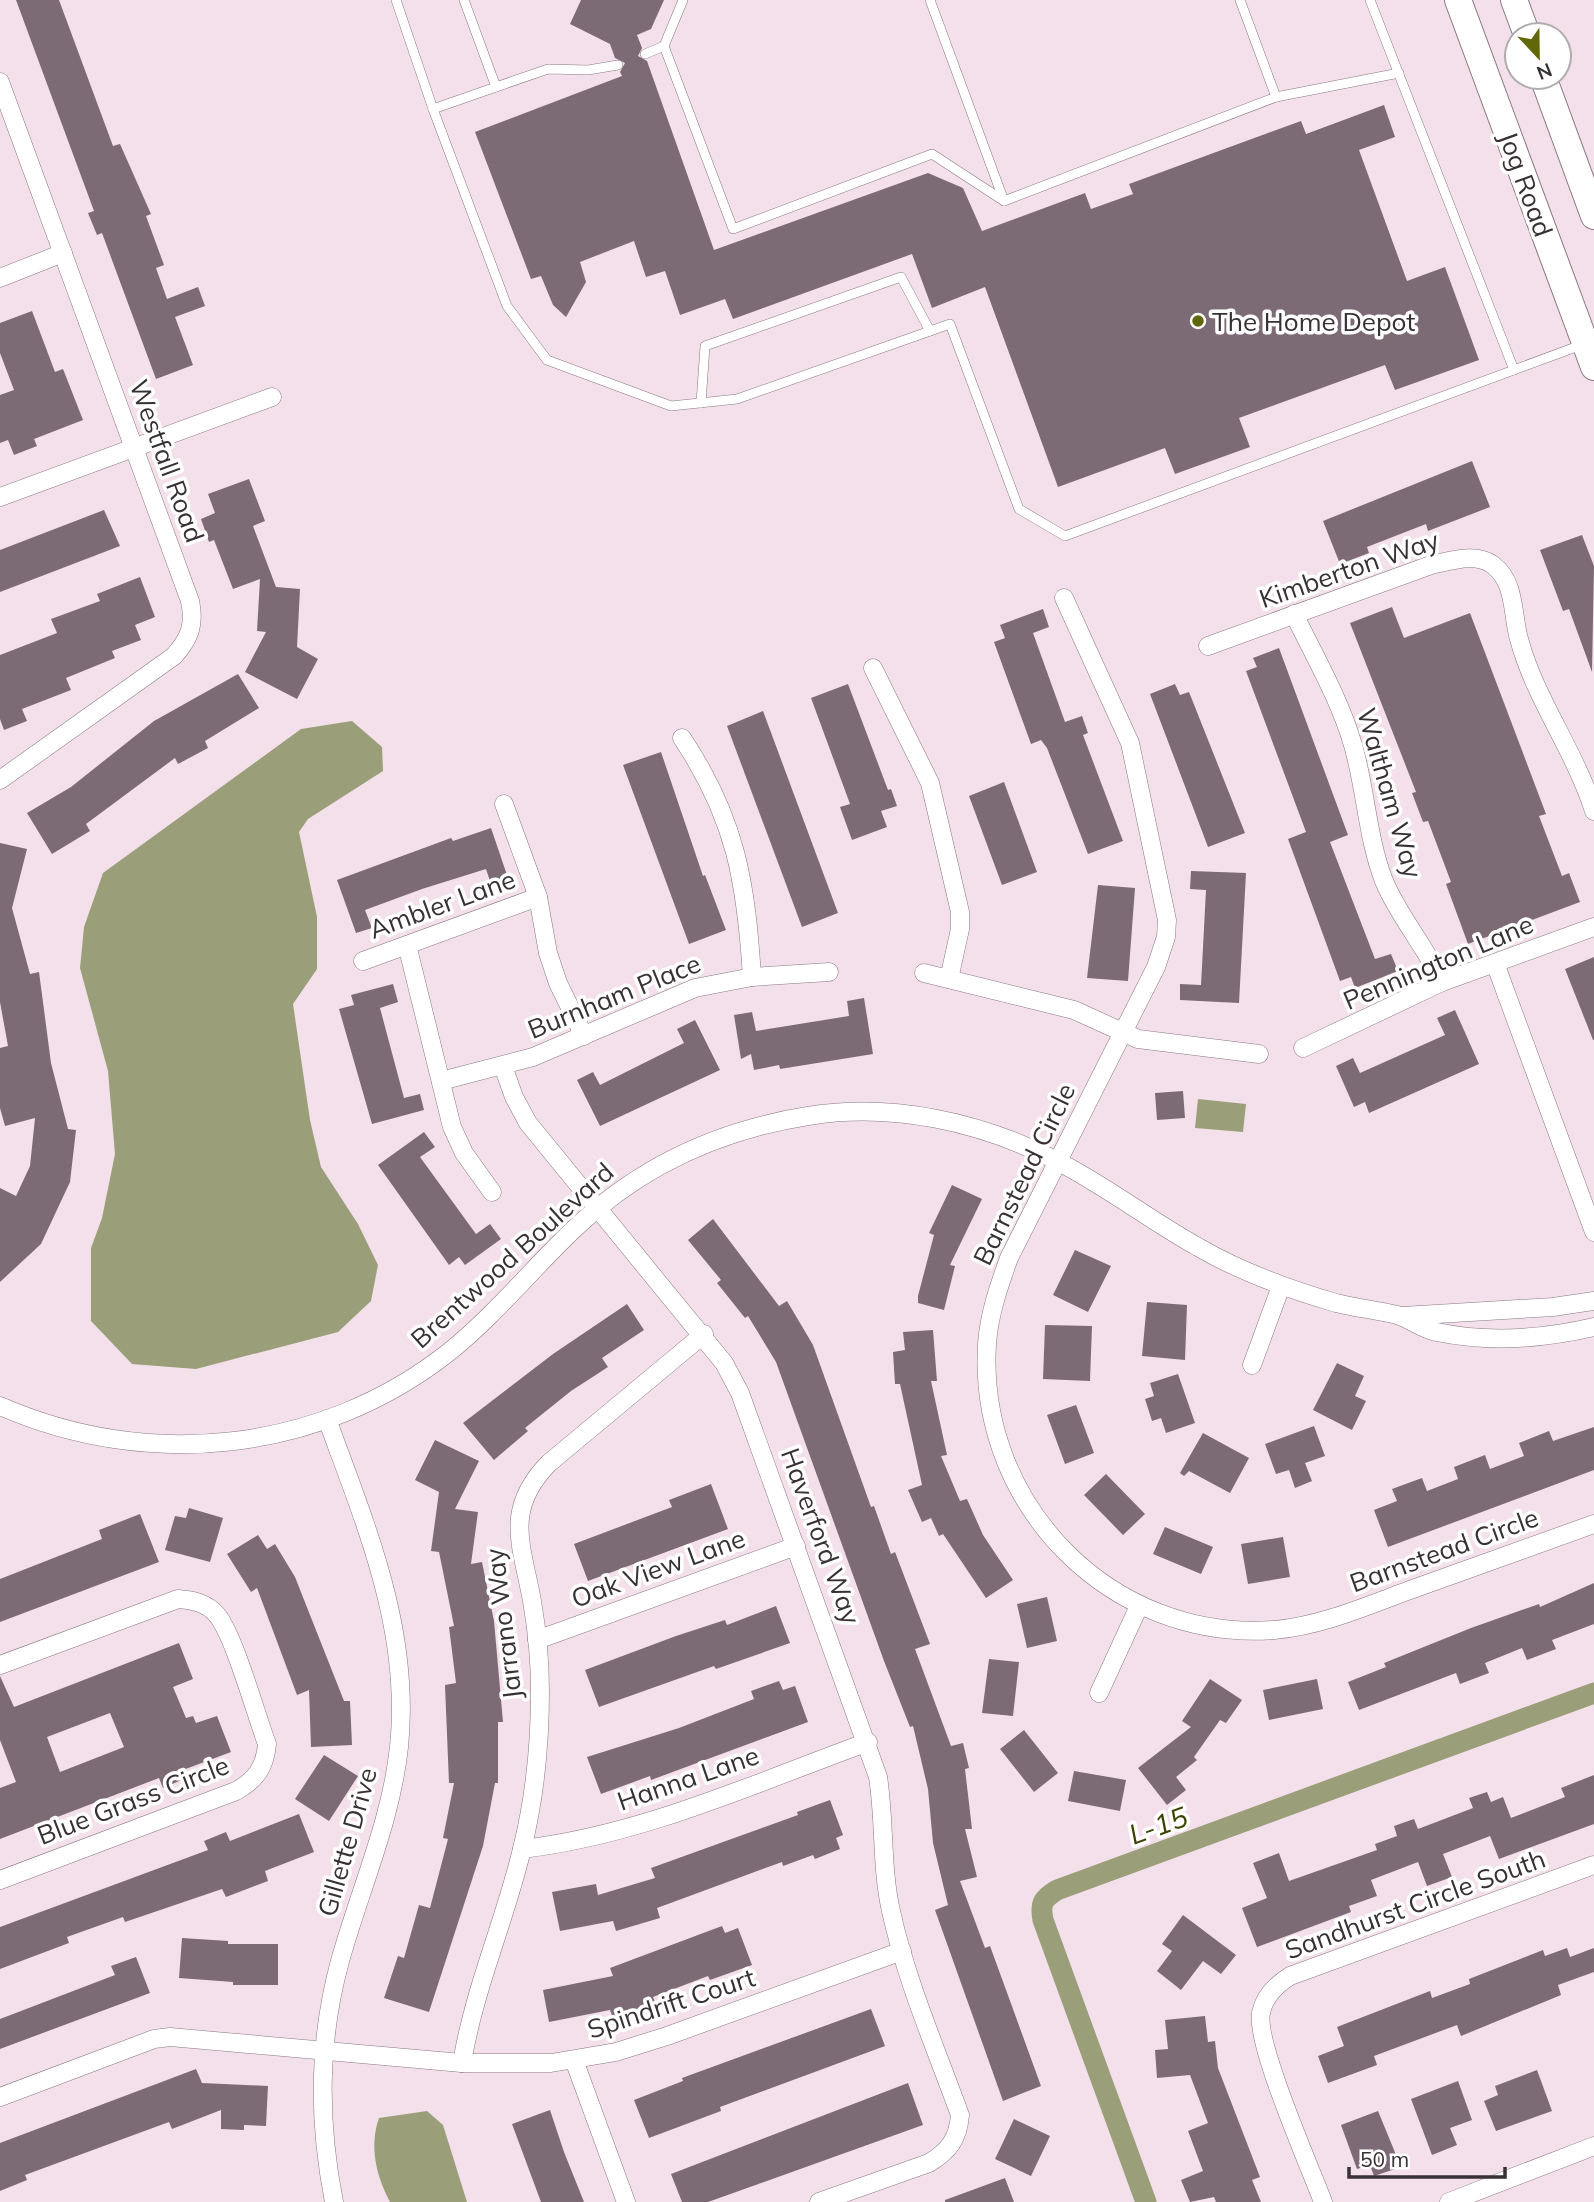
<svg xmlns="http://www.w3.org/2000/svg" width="1594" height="2202" font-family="Mulish,sans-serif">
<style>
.water{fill:#9a9f7a}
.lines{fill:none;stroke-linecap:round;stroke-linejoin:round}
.canal{stroke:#9a9f7a;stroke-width:21}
.building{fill:#7c6b74;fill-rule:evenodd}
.lane-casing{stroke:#897881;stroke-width:10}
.street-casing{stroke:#897881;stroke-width:19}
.secondary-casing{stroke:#897881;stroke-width:28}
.lane{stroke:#fff;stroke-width:9}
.street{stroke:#fff;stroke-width:18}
.secondary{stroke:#fff;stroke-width:26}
.poi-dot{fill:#626809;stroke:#fff;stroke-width:2.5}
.labels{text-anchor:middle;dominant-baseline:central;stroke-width:7;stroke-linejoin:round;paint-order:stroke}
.street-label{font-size:26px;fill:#373034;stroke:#fff}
.poi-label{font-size:26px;fill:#373034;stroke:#fff;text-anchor:start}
.water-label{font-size:28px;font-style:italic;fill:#3c4100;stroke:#fff}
</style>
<rect width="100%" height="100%" fill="#f4e0eb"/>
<!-- water -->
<g class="water">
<polygon points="352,721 382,747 383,771 308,819 299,832 317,917 317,969 293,1004 310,1120 321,1167 358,1224 378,1265 371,1301 338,1332 196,1369 132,1364 91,1321 91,1248 102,1218 115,1154 108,1071 80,968 84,927 103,873 301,729"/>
<polygon points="1198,1099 1246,1104 1243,1132 1195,1128"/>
<path d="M 427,2111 L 443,2125 L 467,2202 L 390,2202 C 376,2176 369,2146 379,2118 Z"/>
</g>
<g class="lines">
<!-- canal -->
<path class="canal" d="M 1146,2202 L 1043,1920 C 1040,1904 1042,1899 1057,1890 L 1594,1693"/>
</g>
<!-- building -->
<g class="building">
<polygon points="16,0 59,0 113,146 120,144 151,214 146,216 164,265 156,268 167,299 198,287 205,306 175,317 193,365 156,379 102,233 97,235 88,213 94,211"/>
<polygon points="581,0 664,0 651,29 637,35 642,48 638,56 647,61 714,250 928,173 963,188 982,231 1085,193 1091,209 1133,194 1129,184 1301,121 1306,134 1384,105 1395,137 1359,150 1407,281 1445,267 1479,360 1395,390 1385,365 1239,418 1250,447 1175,474 1165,448 1058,487 985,287 932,308 912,254 733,319 725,299 680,315 665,271 646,277 634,241 580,262 586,282 566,317 553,305 541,276 531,279 475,132 622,76 620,72 625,63 615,58 610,44 570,24"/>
<polygon points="32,311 55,372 63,369 83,420 34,439 37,446 14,455 8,440 0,443 0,395 14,390 0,353 0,323"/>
<polygon points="1472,461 1490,507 1428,531 1426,524 1367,547 1369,553 1340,564 1323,521"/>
<polygon points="249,479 265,521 253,526 276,587 300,589 297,647 318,659 297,699 245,672 266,632 257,631 260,579 233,589 214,540 209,542 201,519 215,513 208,494"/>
<polygon points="104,510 120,546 0,592 0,550"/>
<polygon points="1582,535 1594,566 1592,672 1569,609 1563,611 1540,550"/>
<polygon points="140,577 155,617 135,625 141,640 112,651 115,658 66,678 71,690 22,709 27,721 4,730 0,719 0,655 57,633 51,619 100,601 97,594"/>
<polygon points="1392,607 1404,638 1470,613 1546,814 1539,816 1562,876 1569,873 1580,902 1468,944 1446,884 1451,882 1428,821 1423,822 1412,793 1416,792 1350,623"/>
<polygon points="1043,609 1049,627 1033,633 1065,722 1082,716 1088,733 1083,735 1123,841 1088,854 1047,748 1041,740 1031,744 994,642 1005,638 1000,625"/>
<polygon points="1279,648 1348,835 1330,842 1375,959 1391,954 1398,971 1355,988 1351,977 1340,981 1288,839 1306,832 1246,671 1257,667 1253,658"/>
<polygon points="238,674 259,708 205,741 208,748 178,764 175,758 86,824 90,831 52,854 27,813 71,787 154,721"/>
<polygon points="848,684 888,790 891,789 897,806 881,811 887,827 852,840 840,807 850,804 811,698"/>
<polygon points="1175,684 1180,695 1189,692 1245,833 1208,847 1150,694"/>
<polygon points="763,711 838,913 802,927 727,726"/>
<polygon points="661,752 703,876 705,875 726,930 689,944 623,765"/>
<polygon points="1004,782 1037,872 1002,885 969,796"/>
<polygon points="491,828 508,878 491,884 486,869 422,889 365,910 372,928 356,933 337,880 451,838 453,841"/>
<polygon points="0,843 27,849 12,908 30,974 39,972 51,1063 68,1129 76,1130 70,1182 41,1244 0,1282 0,1188 16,1196 30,1166 35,1118 5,1126 0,1108 0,1048 8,1046 0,1002"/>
<polygon points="1191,871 1246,873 1239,1003 1180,1000 1180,984 1201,985 1206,890 1190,889"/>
<polygon points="1098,885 1135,888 1128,981 1087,978"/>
<polygon points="1594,957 1594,1040 1593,1040 1565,969"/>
<polygon points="393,984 398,1002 380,1008 404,1098 420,1094 424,1110 372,1124 339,1009 354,1005 351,995"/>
<polygon points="864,998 873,1054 780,1069 779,1065 754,1070 751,1054 741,1059 734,1015 752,1012 756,1031 849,1016 847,1001"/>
<polygon points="1455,1010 1479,1064 1369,1113 1365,1102 1354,1107 1336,1066 1353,1058 1360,1073 1445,1035 1437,1018"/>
<polygon points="695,1020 720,1070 600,1126 577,1080 593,1072 600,1085 684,1043 677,1029"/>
<polygon points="1183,1091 1185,1118 1157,1120 1155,1093"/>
<polygon points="424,1132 435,1147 420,1157 476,1234 490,1224 501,1239 465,1265 459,1257 449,1265 378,1165"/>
<polygon points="952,1185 982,1199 950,1265 955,1266 944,1310 918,1303 918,1296 934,1235 929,1233"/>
<polygon points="713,1219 779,1306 787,1301 813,1345 871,1507 874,1506 891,1554 895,1552 930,1644 915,1649 951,1746 963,1743 969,1768 965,1769 972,1829 965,1829 977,1877 960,1881 985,1948 990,1946 1041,2086 1003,2101 935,1910 948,1905 933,1843 928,1789 913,1726 910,1727 884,1661 776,1362 748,1316 745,1318 717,1283 721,1280 688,1240"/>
<polygon points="1075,1250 1111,1266 1088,1312 1053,1295"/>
<polygon points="1147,1302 1187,1305 1185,1360 1142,1356"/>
<polygon points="627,1304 644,1330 602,1358 608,1367 571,1391 525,1428 528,1431 494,1460 463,1423 553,1354"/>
<polygon points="1045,1325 1092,1326 1090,1381 1043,1379"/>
<polygon points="933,1330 937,1381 931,1381 947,1455 941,1456 960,1501 967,1499 983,1535 1013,1580 986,1598 943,1534 939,1536 931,1518 922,1522 908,1490 922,1485 900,1384 895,1384 893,1352 905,1350 903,1332"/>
<polygon points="1337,1363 1364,1376 1355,1396 1366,1401 1352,1430 1313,1410"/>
<polygon points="1178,1374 1195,1423 1166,1433 1161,1418 1152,1421 1145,1399 1154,1396 1150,1383"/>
<polygon points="1076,1405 1094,1453 1065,1464 1047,1415"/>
<polygon points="1314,1426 1325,1456 1305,1463 1312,1481 1295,1488 1289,1470 1276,1474 1265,1444"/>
<polygon points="1594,1427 1594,1470 1388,1547 1374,1510 1397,1501 1392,1489 1422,1478 1427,1491 1458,1479 1454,1467 1485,1455 1490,1469 1524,1456 1519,1443 1549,1431 1553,1441"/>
<polygon points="1203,1433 1249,1458 1230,1493 1189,1471 1184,1476 1180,1473"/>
<polygon points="435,1440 479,1461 455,1509 478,1512 471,1564 482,1562 494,1621 503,1722 498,1722 498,1783 495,1783 483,1846 429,2012 384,1998 398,1956 404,1958 419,1905 430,1908 448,1839 443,1838 454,1783 449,1783 445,1685 456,1683 449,1627 454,1626 439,1552 431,1551 439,1492 415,1480"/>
<polygon points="1106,1474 1145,1514 1123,1535 1084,1495"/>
<polygon points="711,1484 728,1529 588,1581 574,1544 672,1507 669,1500"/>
<polygon points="189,1508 223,1518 210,1562 165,1550 175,1516 186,1518"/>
<polygon points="140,1514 159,1562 0,1622 0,1579 102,1539 99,1530"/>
<polygon points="1165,1527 1213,1547 1201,1574 1153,1554"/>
<polygon points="258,1535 267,1549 275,1544 295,1577 344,1701 350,1701 352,1745 311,1747 309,1690 297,1695 257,1588 251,1592 227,1554"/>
<polygon points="1283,1537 1290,1577 1248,1584 1241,1544"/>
<polygon points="1594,1583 1594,1624 1552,1640 1556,1649 1527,1660 1522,1648 1485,1663 1489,1673 1460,1684 1456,1673 1359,1710 1348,1682 1386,1667 1384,1663 1471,1628 1539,1604 1540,1607"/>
<polygon points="1047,1597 1057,1641 1027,1648 1017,1604"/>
<polygon points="776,1606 790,1643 716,1669 714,1666 599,1707 585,1670 676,1636 725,1620 727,1625"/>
<path d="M 179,1643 L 193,1679 L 173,1687 L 186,1718 L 193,1716 L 196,1723 L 217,1716 L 231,1752 L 183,1770 L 186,1778 L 163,1788 L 159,1778 L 0,1839 L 0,1788 L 16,1782 L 0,1740 L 0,1676 L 14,1707 ZM 110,1713 L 124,1747 L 60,1772 L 47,1737 Z"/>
<polygon points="989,1659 1019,1662 1013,1716 982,1713"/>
<polygon points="1210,1679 1242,1700 1226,1723 1220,1720 1194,1757 1197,1760 1176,1777 1186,1790 1167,1805 1138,1768 1191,1727 1182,1721"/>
<polygon points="1317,1679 1323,1709 1269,1720 1263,1690"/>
<polygon points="779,1681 783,1690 795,1686 808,1722 651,1780 650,1776 601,1794 587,1757 679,1728 754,1699 751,1691"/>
<polygon points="1024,1730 1058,1773 1034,1792 1000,1749"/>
<polygon points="324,1755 358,1776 329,1821 295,1799"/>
<polygon points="1074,1771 1126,1780 1120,1811 1068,1801"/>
<polygon points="1594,1775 1594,1824 1499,1859 1490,1836 1443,1854 1452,1877 1427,1886 1418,1862 1371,1880 1377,1896 1349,1906 1351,1912 1257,1947 1242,1908 1267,1898 1253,1863 1279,1853 1289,1881 1377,1850 1375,1844 1397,1836 1394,1826 1414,1819 1418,1829 1473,1808 1469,1798 1487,1792 1491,1802 1503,1797 1511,1818 1565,1797 1561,1788"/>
<polygon points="830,1800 843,1835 836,1838 840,1849 815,1859 813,1855 783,1866 782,1862 714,1887 657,1908 660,1918 616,1931 613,1921 560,1931 552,1892 596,1884 598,1895 655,1878 651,1868 798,1815 797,1812"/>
<polygon points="299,1814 314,1852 265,1871 268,1881 226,1897 222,1889 125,1922 123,1917 67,1937 69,1943 0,1969 0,1927 208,1850 204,1841 226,1832 230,1841"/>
<polygon points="1183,1915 1236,1955 1221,1974 1203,1961 1181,1990 1157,1971 1172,1951 1162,1944"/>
<polygon points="722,1926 725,1933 738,1928 752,1965 710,1980 708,1976 653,1997 655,2002 613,2018 610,2010 549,2022 543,1990 613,1976 610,1968"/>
<polygon points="182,1938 228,1941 228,1944 278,1944 278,1985 233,1985 233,1982 179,1978"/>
<polygon points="1567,1948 1570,1957 1594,1948 1594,1972 1558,1985 1561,1995 1461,2036 1457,2025 1374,2056 1377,2065 1328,2083 1318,2056 1344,2046 1337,2027 1430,1991 1432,1998 1470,1984 1469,1979 1543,1950 1545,1956"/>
<polygon points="136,1957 150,1993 0,2049 0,2019 115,1975 111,1966"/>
<polygon points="871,2009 885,2046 720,2107 721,2111 649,2138 634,2100 683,2081 682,2078"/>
<polygon points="1205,2016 1208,2042 1215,2041 1218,2068 1260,2177 1252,2180 1261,2202 1216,2202 1214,2197 1190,2202 1181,2180 1203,2171 1188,2131 1208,2123 1190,2075 1157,2078 1155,2050 1168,2049 1165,2020"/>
<polygon points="196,2069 202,2083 268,2086 266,2126 244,2125 244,2130 221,2129 221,2110 172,2129 169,2122 25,2175 27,2180 0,2191 0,2143"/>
<polygon points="1537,2070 1552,2111 1496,2131 1484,2101 1498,2095 1495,2086"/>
<polygon points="1458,2081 1472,2120 1450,2128 1457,2145 1432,2155 1411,2099"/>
<polygon points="908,2083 923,2125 708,2202 682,2202 671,2174"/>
<polygon points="550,2110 564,2152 584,2202 541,2202 512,2124"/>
<polygon points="1378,2111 1401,2167 1374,2176 1370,2165 1357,2169 1341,2125"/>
<polygon points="1014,2119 1050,2136 1031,2176 995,2159"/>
<polygon points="1005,2178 1014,2202 945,2202 945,2200"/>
</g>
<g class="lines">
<!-- lane casing -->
<g class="lane-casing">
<g id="lane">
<polyline points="396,0 433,109"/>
<polyline points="464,0 496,87 548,69 588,70 618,65"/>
<polyline points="930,0 1004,201"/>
<polyline points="1240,0 1276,97"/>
<polyline points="1370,0 1514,370"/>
<polyline points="664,46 733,229 932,154 1004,201 1276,97 1399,73"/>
<polyline points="645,54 664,46 683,0"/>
<polyline points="496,87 433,109 507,306 547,360 671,406 737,399 950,324 1019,509 1065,536 1584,344"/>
<polyline points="701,403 705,346 901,277 930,331"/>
</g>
</g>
<!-- street casing -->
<g class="street-casing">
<g id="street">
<path d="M 0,82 L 190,601 C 195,624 190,638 174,656 L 0,780"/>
<polyline points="0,278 63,253"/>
<polyline points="0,497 272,397"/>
<path d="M 1064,598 L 1130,743 L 1167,920 L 1166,937 L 1156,967 L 1009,1258 C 999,1286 989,1314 987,1344 C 977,1506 1112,1642 1274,1630 C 1321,1626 1366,1606 1410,1590 C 1471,1568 1533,1546 1594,1524"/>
<path d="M 1294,614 C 1315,657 1340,700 1353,745 C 1366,790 1367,837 1384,881 C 1399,917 1426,947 1442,982"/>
<path d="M 1208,646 L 1431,565 C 1451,561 1476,552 1493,565 C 1516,582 1512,615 1519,639 C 1535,699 1575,751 1594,811"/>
<polyline points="873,668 930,783 960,912 960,929 949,979"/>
<path d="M 682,738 C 736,819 746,882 752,977"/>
<polyline points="504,804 538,897 548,953 558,983 584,1036"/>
<polyline points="407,945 452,1127 464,1153 492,1192"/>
<polyline points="363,961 538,897"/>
<polyline points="1495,963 1594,1232"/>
<polyline points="924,973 1074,1010 1138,1039 1259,1054"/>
<polyline points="1303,1048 1442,982 1594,927"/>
<path d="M 503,1066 L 514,1097 L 528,1123 L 724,1363 L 740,1393 L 878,1777 C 885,1821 881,1867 891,1911 C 906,1980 936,2049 960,2115 C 958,2139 949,2151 929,2163 L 819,2202"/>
<polyline points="441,1081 533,1057 695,988 752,977 829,972"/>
<polyline points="1403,1316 1553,1307 1594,1301"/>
<polyline points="1252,1365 1281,1286"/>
<path d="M 0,1406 C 148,1471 321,1453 449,1352 C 495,1315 532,1269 574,1229 C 640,1166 719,1130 808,1116 C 891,1102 981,1122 1055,1160 C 1105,1185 1149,1220 1198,1247 C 1241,1272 1288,1289 1336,1303 C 1356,1308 1377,1310 1397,1315 C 1411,1319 1423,1330 1437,1332 C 1489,1343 1542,1339 1594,1327"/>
<path d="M 327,1419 C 366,1526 411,1630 399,1747 C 391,1822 360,1889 340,1961 C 318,2042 318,2120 334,2202"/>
<polyline points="537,1640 796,1546"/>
<path d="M 0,1665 L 178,1599 C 193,1600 207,1603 217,1615 C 234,1635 256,1715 267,1744 C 265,1767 256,1780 236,1791 L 0,1880"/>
<polyline points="1099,1693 1139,1606"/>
<path d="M 522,1849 C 642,1835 755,1783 868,1742"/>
<polyline points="574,2060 626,2202"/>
<path d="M 462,2063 C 474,1989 505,1921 522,1849 C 535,1797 540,1744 540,1691 C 540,1661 537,1630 532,1601 C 522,1545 503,1510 549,1463 L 704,1334"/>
<polyline points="0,2097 154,2039 170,2037 462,2063 551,2063 616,2052 667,2036 902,1951"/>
<path d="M 1323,2202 C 1310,2167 1255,2043 1261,2013 C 1264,1996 1276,1985 1290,1976 L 1594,1865"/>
<polyline points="1449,2202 1594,2146"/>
</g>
</g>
<!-- secondary casing -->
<g class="secondary-casing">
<g id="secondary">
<polyline points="1458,0 1594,367"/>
<polyline points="1514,0 1527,35"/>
<polyline points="1543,77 1594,216"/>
</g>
</g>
<!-- lane -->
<use href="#lane" class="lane"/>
<!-- street -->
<use href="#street" class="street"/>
<!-- secondary -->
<use href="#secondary" class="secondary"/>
</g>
<!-- markers -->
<circle class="poi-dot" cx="1198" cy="321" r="7"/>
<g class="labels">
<!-- street labels -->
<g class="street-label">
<text transform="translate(1526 184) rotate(70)">Jog Road</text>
<text transform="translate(167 461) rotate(70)">Westfall Road</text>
<text transform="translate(1349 569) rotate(-19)">Kimberton Way</text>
<text transform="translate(1390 793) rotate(74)">Waltham Way</text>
<text transform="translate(442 904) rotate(-20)">Ambler Lane</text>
<text transform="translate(1438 962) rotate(-23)">Pennington Lane</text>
<text transform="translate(614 996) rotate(-22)">Burnham Place</text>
<text transform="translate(1024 1174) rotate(-64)">Barnstead Circle</text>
<text transform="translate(512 1255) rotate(-42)">Brentwood Boulevard</text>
<text transform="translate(821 1536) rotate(70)">Haverford Way</text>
<text transform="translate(1444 1550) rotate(-20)">Barnstead Circle</text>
<text transform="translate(658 1568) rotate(-20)">Oak View Lane</text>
<text transform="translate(503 1624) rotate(-97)">Jarrano Way</text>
<text transform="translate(688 1778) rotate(-19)">Hanna Lane</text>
<text transform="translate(133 1800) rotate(-21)">Blue Grass Circle</text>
<text transform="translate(347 1842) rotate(-74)">Gillette Drive</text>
<text transform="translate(1415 1904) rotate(-20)">Sandhurst Circle South</text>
<text transform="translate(671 2003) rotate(-18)">Spindrift Court</text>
</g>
<!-- poi labels -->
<g class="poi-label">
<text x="1212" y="321">The Home Depot</text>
</g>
<!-- water labels -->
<g class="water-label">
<text transform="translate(1158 1825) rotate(-20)">L-15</text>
</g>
</g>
<!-- north arrow -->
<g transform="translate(1538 56) rotate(158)"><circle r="33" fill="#ffffff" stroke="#afacae" stroke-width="2"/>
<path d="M0-5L12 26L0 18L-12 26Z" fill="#626809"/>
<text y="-10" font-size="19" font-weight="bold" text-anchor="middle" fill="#373034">N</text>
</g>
<!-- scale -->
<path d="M1349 2167v10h156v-10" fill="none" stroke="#373034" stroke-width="3.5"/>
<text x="1360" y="2167" font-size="21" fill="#373034" stroke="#ffffff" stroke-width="5" paint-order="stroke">50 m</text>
</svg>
